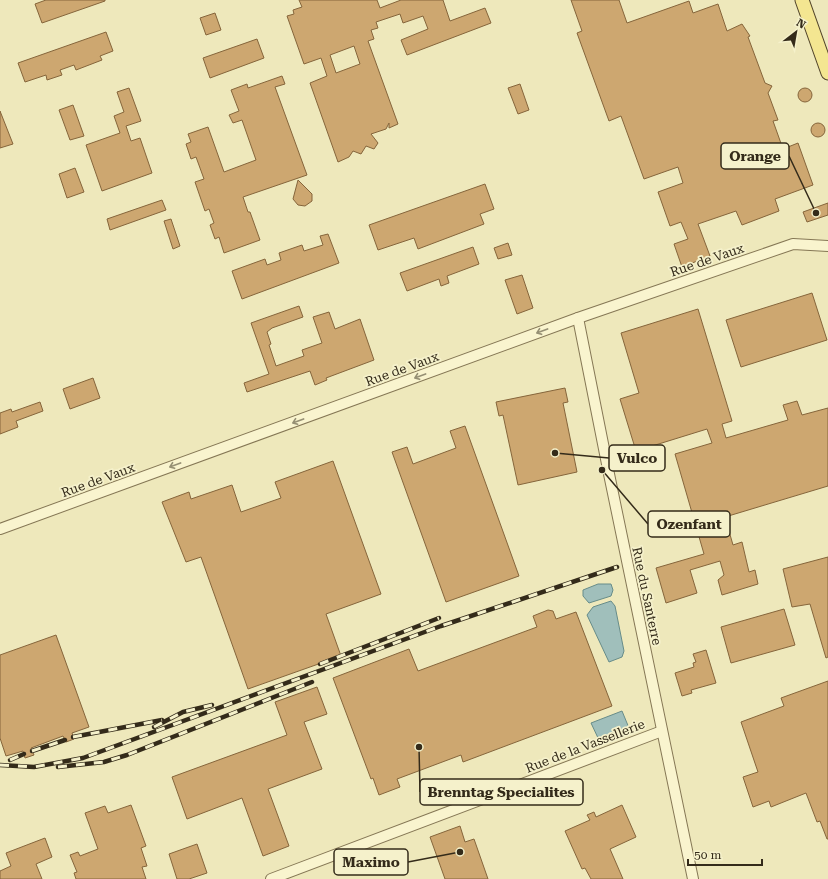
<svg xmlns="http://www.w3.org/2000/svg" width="828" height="879" font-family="'Roboto Serif',serif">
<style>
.water{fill:#a0bfbb;stroke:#678c89}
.building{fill:#cda770;stroke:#85653b;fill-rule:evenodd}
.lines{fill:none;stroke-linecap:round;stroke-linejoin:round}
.minor-casing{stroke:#857755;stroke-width:12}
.major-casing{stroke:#52442a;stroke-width:15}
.minor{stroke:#f9f4ce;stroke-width:10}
.major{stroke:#f4e691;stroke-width:13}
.rail-casing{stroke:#342b1a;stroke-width:4.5}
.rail{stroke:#f5f1cb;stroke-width:3;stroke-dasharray:9;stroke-linecap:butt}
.oneway{stroke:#969074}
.labels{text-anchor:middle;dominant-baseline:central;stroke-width:3.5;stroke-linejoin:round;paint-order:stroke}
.street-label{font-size:13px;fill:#342b1a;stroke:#f5f1cb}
.leader{fill:none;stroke:#342b1a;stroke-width:1.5}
.callout-dot{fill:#342b1a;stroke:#f5f1cb;stroke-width:1.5}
.callout{fill:#f5f1cb;stroke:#342b1a;stroke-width:1.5}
.callout-label{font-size:14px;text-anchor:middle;font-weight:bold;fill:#342b1a}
</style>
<rect width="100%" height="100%" fill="#eee8bb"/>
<!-- water -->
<g class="water">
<polygon points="598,584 611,584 613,590 611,596 589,603 583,596 583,590"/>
<polygon points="611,601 615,606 624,651 622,657 609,662 587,615 593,607"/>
<polygon points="622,711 629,728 599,740 591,723"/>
</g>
<!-- building -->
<g class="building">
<polygon points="46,0 105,0 105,1 42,23 35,4"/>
<path d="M 299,0 L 377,0 L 380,8 L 401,0 L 443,0 L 450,21 L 485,8 L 491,23 L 407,55 L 401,40 L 428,29 L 423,16 L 403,23 L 400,14 L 376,22 L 378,28 L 371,30 L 374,39 L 368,41 L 398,124 L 389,128 L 389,123 L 386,129 L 371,134 L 378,143 L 374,149 L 366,146 L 361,154 L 353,151 L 349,157 L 338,162 L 310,83 L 327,76 L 321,58 L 304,64 L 287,16 L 294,14 L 293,10 L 302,7 ZM 354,46 L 360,64 L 336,73 L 330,55 Z"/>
<polygon points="571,0 619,0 627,23 689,1 693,13 718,4 727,31 742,24 750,36 748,37 765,83 772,86 768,93 778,120 773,121 783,149 798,143 813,185 775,199 779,211 742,225 736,211 698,224 710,256 682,267 674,244 688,239 681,222 670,226 658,192 683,183 678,167 644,179 621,116 609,121 577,33 582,31"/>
<polygon points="215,13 221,30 206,35 200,18"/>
<polygon points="106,32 113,51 100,56 102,60 76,70 74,65 60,70 62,75 47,80 46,75 25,82 18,63"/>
<polygon points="257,39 264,58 210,78 203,58"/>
<polygon points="282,76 285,84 275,87 307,175 243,197 248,212 250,212 260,240 224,253 219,237 215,239 210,225 214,223 209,209 205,211 195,182 204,179 196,157 191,159 186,144 191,142 188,134 208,127 224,172 256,160 242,120 233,123 229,115 239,111 231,90 247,84 248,88"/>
<polygon points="520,84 529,110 518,114 508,88"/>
<polygon points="129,88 141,121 126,126 131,141 140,138 152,173 102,191 86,145 120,133 114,116 124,112 117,92"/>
<circle cx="805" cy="95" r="7"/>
<polygon points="73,105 84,136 70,140 59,110"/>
<polygon points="0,111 13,144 0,148"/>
<circle cx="818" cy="130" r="7"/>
<polygon points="75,168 84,192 67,198 59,174"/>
<polygon points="298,180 312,194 312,201 305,206 298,205 293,199"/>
<polygon points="485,184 494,209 480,214 484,224 418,249 414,238 378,250 369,225"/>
<polygon points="162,200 166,210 110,230 107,219"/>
<polygon points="828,203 828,215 807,222 803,212"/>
<polygon points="171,219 180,246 173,249 164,221"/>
<polygon points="328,234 339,263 242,299 232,271 265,259 267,265 281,260 279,253 302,245 304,251 323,245 320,236"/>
<polygon points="508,243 512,255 498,259 494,248"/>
<polygon points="473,247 479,264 447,276 449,283 441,286 439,279 407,291 400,273"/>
<polygon points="522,275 533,308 517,314 505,280"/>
<polygon points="812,293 827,340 741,367 726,320"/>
<polygon points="299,306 303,317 272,328 267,332 271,344 269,345 276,366 304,356 302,350 322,343 313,317 329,312 335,329 360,319 374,360 326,378 327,380 315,385 310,371 247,392 244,383 269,374 251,323"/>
<polygon points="698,309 732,421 722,424 726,438 788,420 783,405 797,401 802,415 828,408 828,486 725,517 733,545 742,542 749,572 755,570 758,584 722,595 718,580 724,575 720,561 690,570 697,593 666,603 656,568 704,554 675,454 712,443 707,429 636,451 620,399 639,393 621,333"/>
<polygon points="93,378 100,398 70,409 63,389"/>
<polygon points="565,388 568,402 563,403 577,472 518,485 503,415 499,416 496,402"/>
<polygon points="40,402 43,411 16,421 18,427 0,434 0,413 11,409 12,412"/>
<polygon points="465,426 519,576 446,602 392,452 407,447 413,464 456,448 450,431"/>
<polygon points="333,461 381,594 326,614 341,656 248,689 201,557 186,562 162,502 189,492 191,499 232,485 241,512 281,498 275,482"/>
<polygon points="828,557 828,657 826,658 810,604 792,607 783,569"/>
<polygon points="784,609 795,645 731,663 721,627"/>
<polygon points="548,610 553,611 556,619 576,612 612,706 463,762 461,755 397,779 400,787 379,795 373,778 371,779 333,678 409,649 418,671 537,627 533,616"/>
<polygon points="56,635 89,727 72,733 74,739 66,742 63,736 31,748 34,755 25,758 23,751 6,756 0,738 0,655"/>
<polygon points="706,650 716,683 691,690 692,693 682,696 675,673 694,667 693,663 696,662 693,654"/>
<polygon points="828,681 828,839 827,839 820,821 817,822 806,793 771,807 769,801 753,807 743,777 758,772 741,722 784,706 781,698"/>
<polygon points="317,687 327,714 304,722 322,769 268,789 289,846 263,856 242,798 187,819 172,777 287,735 275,702"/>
<polygon points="131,805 146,846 141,848 147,866 142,867 146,879 76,879 74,873 77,872 70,855 78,852 80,856 98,849 85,813 105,806 108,813"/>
<polygon points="622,805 636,837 610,849 623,879 591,879 585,868 582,869 565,831 590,820 587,815 594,812 596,817"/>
<polygon points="460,826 465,842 474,839 488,879 445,879 430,837"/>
<polygon points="45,838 52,857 36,864 42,879 0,879 0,871 11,866 6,853"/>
<polygon points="197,844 207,873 189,879 177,879 169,854"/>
</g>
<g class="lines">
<!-- minor casing -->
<g class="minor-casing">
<g id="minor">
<polyline points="578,318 609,474 693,879"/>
<polyline points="0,529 578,318 793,244 828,246"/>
<polyline points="271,879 662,731"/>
</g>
</g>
<!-- major casing -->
<g class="major-casing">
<polyline id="major" points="802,0 828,73"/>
</g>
<!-- minor -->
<use href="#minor" class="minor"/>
<!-- major -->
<use href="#major" class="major"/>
<!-- rail casing -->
<g class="rail-casing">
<g id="rail">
<polyline points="320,664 439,618"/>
<polyline points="154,727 183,712 212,705"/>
<polyline points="73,737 162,720"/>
<polyline points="32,751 65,740"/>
<polyline points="10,760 24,754"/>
<polyline points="0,765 34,767 83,758 441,626 617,567"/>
<polyline points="58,767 104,762 127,755 312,682"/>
</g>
</g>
<!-- rail -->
<use href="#rail" class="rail"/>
</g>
<!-- one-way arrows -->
<defs><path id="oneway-shaft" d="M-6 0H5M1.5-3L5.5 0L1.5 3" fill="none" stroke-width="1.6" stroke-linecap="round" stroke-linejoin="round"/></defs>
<g class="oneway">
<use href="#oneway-shaft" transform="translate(542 331) rotate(160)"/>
<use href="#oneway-shaft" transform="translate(420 376) rotate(160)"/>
<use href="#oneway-shaft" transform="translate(298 421) rotate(160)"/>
<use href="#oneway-shaft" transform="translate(175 465) rotate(160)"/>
</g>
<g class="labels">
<!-- street labels -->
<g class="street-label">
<text transform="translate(707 260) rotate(-19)">Rue de Vaux</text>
<text transform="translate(402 369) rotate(-20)">Rue de Vaux</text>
<text transform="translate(98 480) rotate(-20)">Rue de Vaux</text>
<text transform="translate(647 596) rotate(78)">Rue du Santerre</text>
<text transform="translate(585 746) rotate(-21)">Rue de la Vassellerie</text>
</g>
</g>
<!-- callouts -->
<path class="leader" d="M816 213L789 156M555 453L609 458M602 470L648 524M419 747L420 792M460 852L408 862"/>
<g class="callout-dot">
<circle cx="816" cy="213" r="4"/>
<circle cx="555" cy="453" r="4"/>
<circle cx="602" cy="470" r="4"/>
<circle cx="419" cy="747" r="4"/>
<circle cx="460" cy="852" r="4"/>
</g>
<g class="callout">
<rect x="721" y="143" width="68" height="26" rx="4"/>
<rect x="609" y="445" width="56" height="26" rx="4"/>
<rect x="648" y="511" width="82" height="26" rx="4"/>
<rect x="420" y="779" width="163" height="26" rx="4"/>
<rect x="334" y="849" width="74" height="26" rx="4"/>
</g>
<g class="callout-label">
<text x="755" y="161">Orange</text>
<text x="637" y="463">Vulco</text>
<text x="689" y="529">Ozenfant</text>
<text x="501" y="797">Brenntag Specialites</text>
<text x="371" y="867">Maximo</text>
</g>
<!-- north arrow -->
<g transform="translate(796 32) rotate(31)" stroke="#f5f1cb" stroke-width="3" paint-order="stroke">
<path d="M0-3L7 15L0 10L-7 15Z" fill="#342b1a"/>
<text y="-6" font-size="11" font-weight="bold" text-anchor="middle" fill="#342b1a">N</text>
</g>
<!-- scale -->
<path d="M688 859v6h74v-6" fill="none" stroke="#342b1a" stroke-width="2"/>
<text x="694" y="859" font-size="12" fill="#342b1a" stroke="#f5f1cb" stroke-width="3" paint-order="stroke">50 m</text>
</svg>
